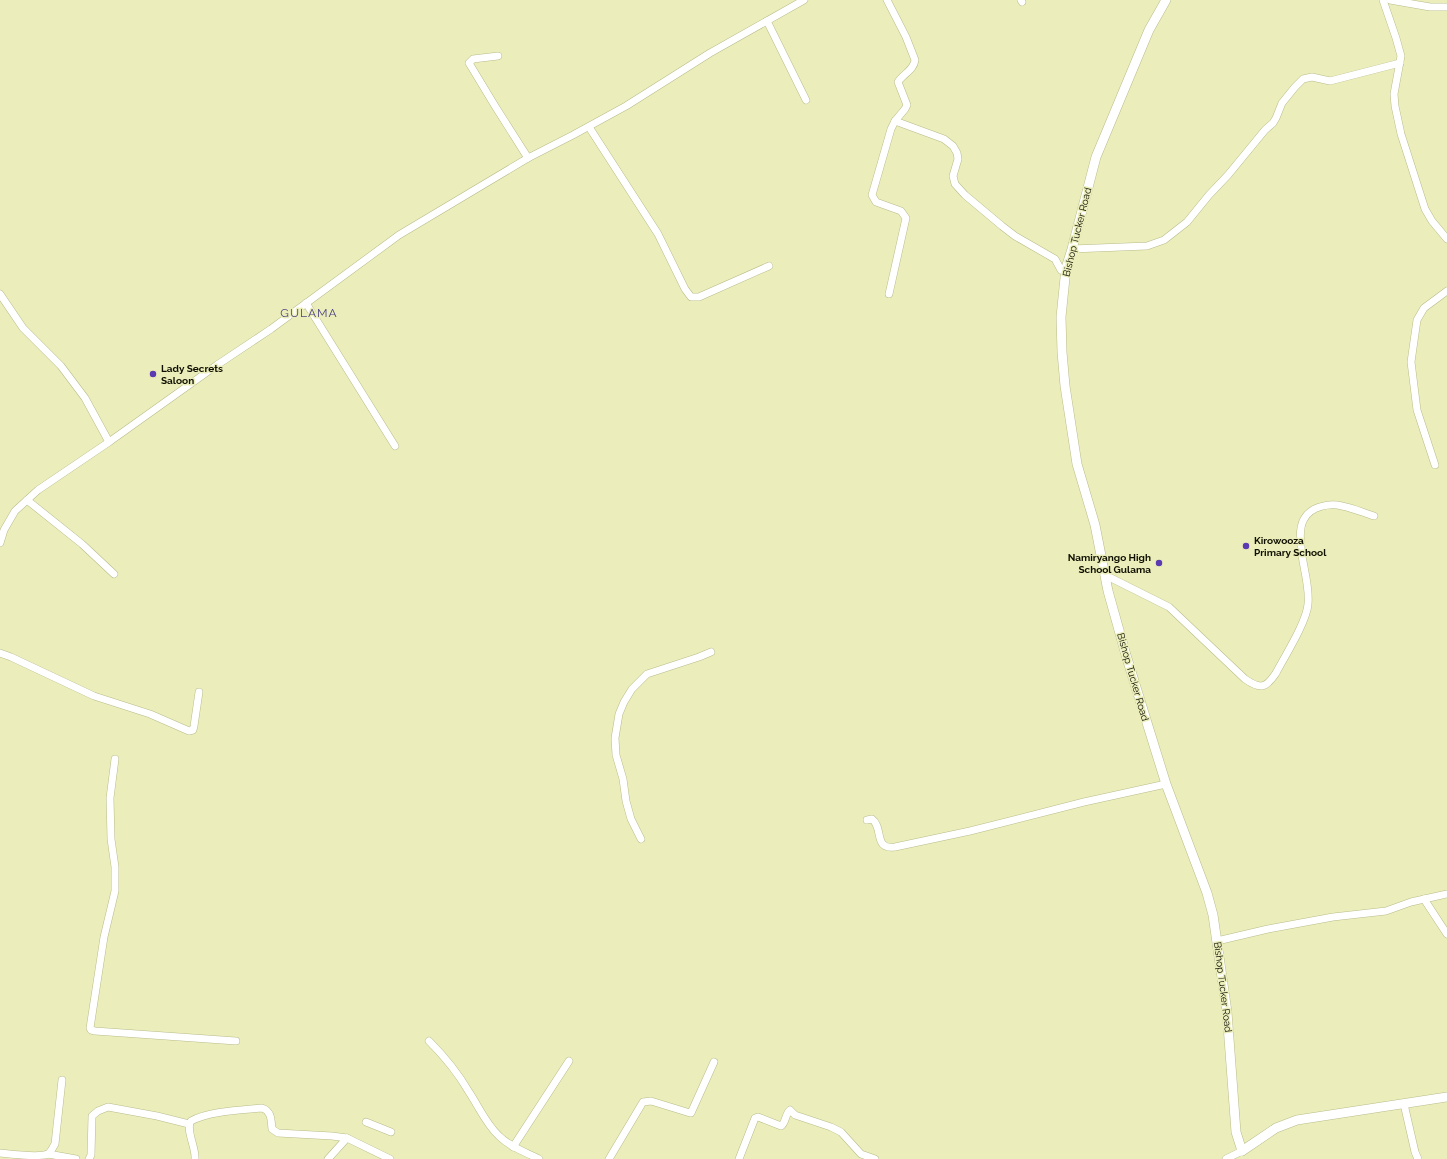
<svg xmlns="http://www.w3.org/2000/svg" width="1447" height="1159" font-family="Raleway,sans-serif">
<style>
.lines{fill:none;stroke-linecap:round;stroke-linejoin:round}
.minor-casing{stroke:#b9bc8a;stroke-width:8}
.secondary-casing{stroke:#b9bc8a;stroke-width:10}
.minor{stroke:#fff;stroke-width:7}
.secondary{stroke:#fff;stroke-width:9}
.poi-dot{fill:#5c3ab2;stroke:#ebeeba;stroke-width:1.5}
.labels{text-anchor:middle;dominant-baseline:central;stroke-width:3;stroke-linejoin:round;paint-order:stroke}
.street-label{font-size:10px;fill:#0f0f00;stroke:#ebeeba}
.poi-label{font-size:10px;font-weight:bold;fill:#0f0f00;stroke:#ebeeba;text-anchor:start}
.quarter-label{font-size:12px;letter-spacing:1px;fill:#504582;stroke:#ebeeba}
</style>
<rect width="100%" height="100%" fill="#ebeeba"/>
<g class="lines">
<!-- minor casing -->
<g class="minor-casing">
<g id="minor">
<path d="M 887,0 L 906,37 L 915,60 C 914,70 903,74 898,82 L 907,105 L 905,109 L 895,121 L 891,129 L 872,195 L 876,202 L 901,211 L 906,218 L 889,294"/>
<polyline points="1021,0 1022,2"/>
<polyline points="1383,0 1396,38 1401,56 1394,94 1395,106 1401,134 1425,209 1432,221 1447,239"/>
<polyline points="1390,0 1430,7 1447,7"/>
<polyline points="767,21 806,100"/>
<polyline points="498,56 473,59 469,63 495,106 528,158"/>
<polyline points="895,121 944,139 953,146 957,153 958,159 953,176 955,184 965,195 1002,226 1015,236 1055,259 1061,270"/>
<polyline points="589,127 658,234 685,289 691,297 699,297 769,266"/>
<polyline points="1072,249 1147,246 1164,240 1187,222 1209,195 1228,175 1265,130 1273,123 1276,118 1282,103 1295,87 1303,79 1312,77 1330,81 1400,63"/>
<polyline points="0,294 23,328 61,366 85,398 109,442"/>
<polyline points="306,303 395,446"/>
<polyline points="1435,465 1417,410 1411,362 1417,320 1424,308 1447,291"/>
<polyline points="27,500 82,544 114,574"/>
<polyline points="0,543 4,530 15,511 38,490 109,442 217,365 271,329 399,235 528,158 573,135 626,106 710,53 804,0"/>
<path d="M 1105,575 L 1169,607 L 1245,679 C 1261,690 1266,688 1276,673 C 1285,656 1307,621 1308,604 C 1310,585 1302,565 1301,546 C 1300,538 1300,526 1304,519 C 1311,506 1330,503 1342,506 C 1353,508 1364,513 1374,516"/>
<polyline points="0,653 11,657 94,696 150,714 189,731 193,730 194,726 199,692"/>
<polyline points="115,759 110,798 111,839 115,867 115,891 104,937 90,1028 91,1030 95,1031 236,1041"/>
<path d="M 867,820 L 872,819 C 884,828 873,850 895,847 L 970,831 L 1084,802 L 1166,784"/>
<polyline points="641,839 631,819 626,801 623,779 616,755 615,738 619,714 624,702 632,689 647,674 699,657 711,652"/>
<polyline points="1424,899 1447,934"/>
<polyline points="1217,941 1268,929 1333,917 1386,911 1411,902 1447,894"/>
<path d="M 429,1041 C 445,1057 458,1073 469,1092 C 479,1107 486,1124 499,1136 C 510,1147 525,1152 539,1159"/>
<polyline points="1404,1104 1415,1152 1418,1159"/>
<polyline points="366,1122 391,1132"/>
<polyline points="513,1147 569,1061"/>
<path d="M 0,1153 C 10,1154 39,1158 48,1154 C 51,1152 53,1147 55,1144 L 62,1080"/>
<polyline points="48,1154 76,1159"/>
<polyline points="89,1159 91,1155 92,1116 98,1111 108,1107 157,1116 189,1124"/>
<path d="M 195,1159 C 196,1147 185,1129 191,1121 C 209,1111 242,1110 262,1108 C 272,1111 271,1121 272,1129 L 278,1133 L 332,1136 L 347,1138 L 390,1159"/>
<polyline points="328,1159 347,1138"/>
<polyline points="609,1159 643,1102 651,1101 690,1113 691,1113 714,1062"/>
<path d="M 739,1159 L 755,1118 L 758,1117 L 781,1126 C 786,1123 785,1114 790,1110 L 795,1115 L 831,1127 L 841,1132 L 861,1154 L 875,1159"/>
<polyline points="1226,1159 1242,1151"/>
</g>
</g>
<!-- secondary casing -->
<g class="secondary-casing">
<g id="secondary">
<polyline points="1166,0 1149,30 1096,157 1072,249 1066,268 1061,317 1062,352 1065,386 1077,464 1095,525 1108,591 1126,655 1166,784 1207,893 1213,915 1227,1012 1236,1132 1242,1151"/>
<polyline points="1242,1151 1276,1128 1297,1120 1447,1097"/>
</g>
</g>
<!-- minor -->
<use href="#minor" class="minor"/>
<!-- secondary -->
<use href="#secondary" class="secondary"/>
</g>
<!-- markers -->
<g class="poi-dot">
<circle cx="153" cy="374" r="4"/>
<circle cx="1246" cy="546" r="4"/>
<circle cx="1159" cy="563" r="4"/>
</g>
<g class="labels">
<!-- street labels -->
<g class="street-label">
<text transform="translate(1077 232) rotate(-76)">Bishop Tucker Road</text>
<text transform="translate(1133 677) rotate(74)">Bishop Tucker Road</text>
<text transform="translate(1223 987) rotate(83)">Bishop Tucker Road</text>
</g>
<!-- poi labels -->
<g class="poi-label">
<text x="161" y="368">Lady Secrets<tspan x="161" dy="12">Saloon</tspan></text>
<text x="1254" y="540">Kirowooza<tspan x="1254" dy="12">Primary School</tspan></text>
<text x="1151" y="557" text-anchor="end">Namiryango High<tspan x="1151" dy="12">School Gulama</tspan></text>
</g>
<!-- quarter labels -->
<g class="quarter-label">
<text x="309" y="313">GULAMA</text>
</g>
</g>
</svg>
